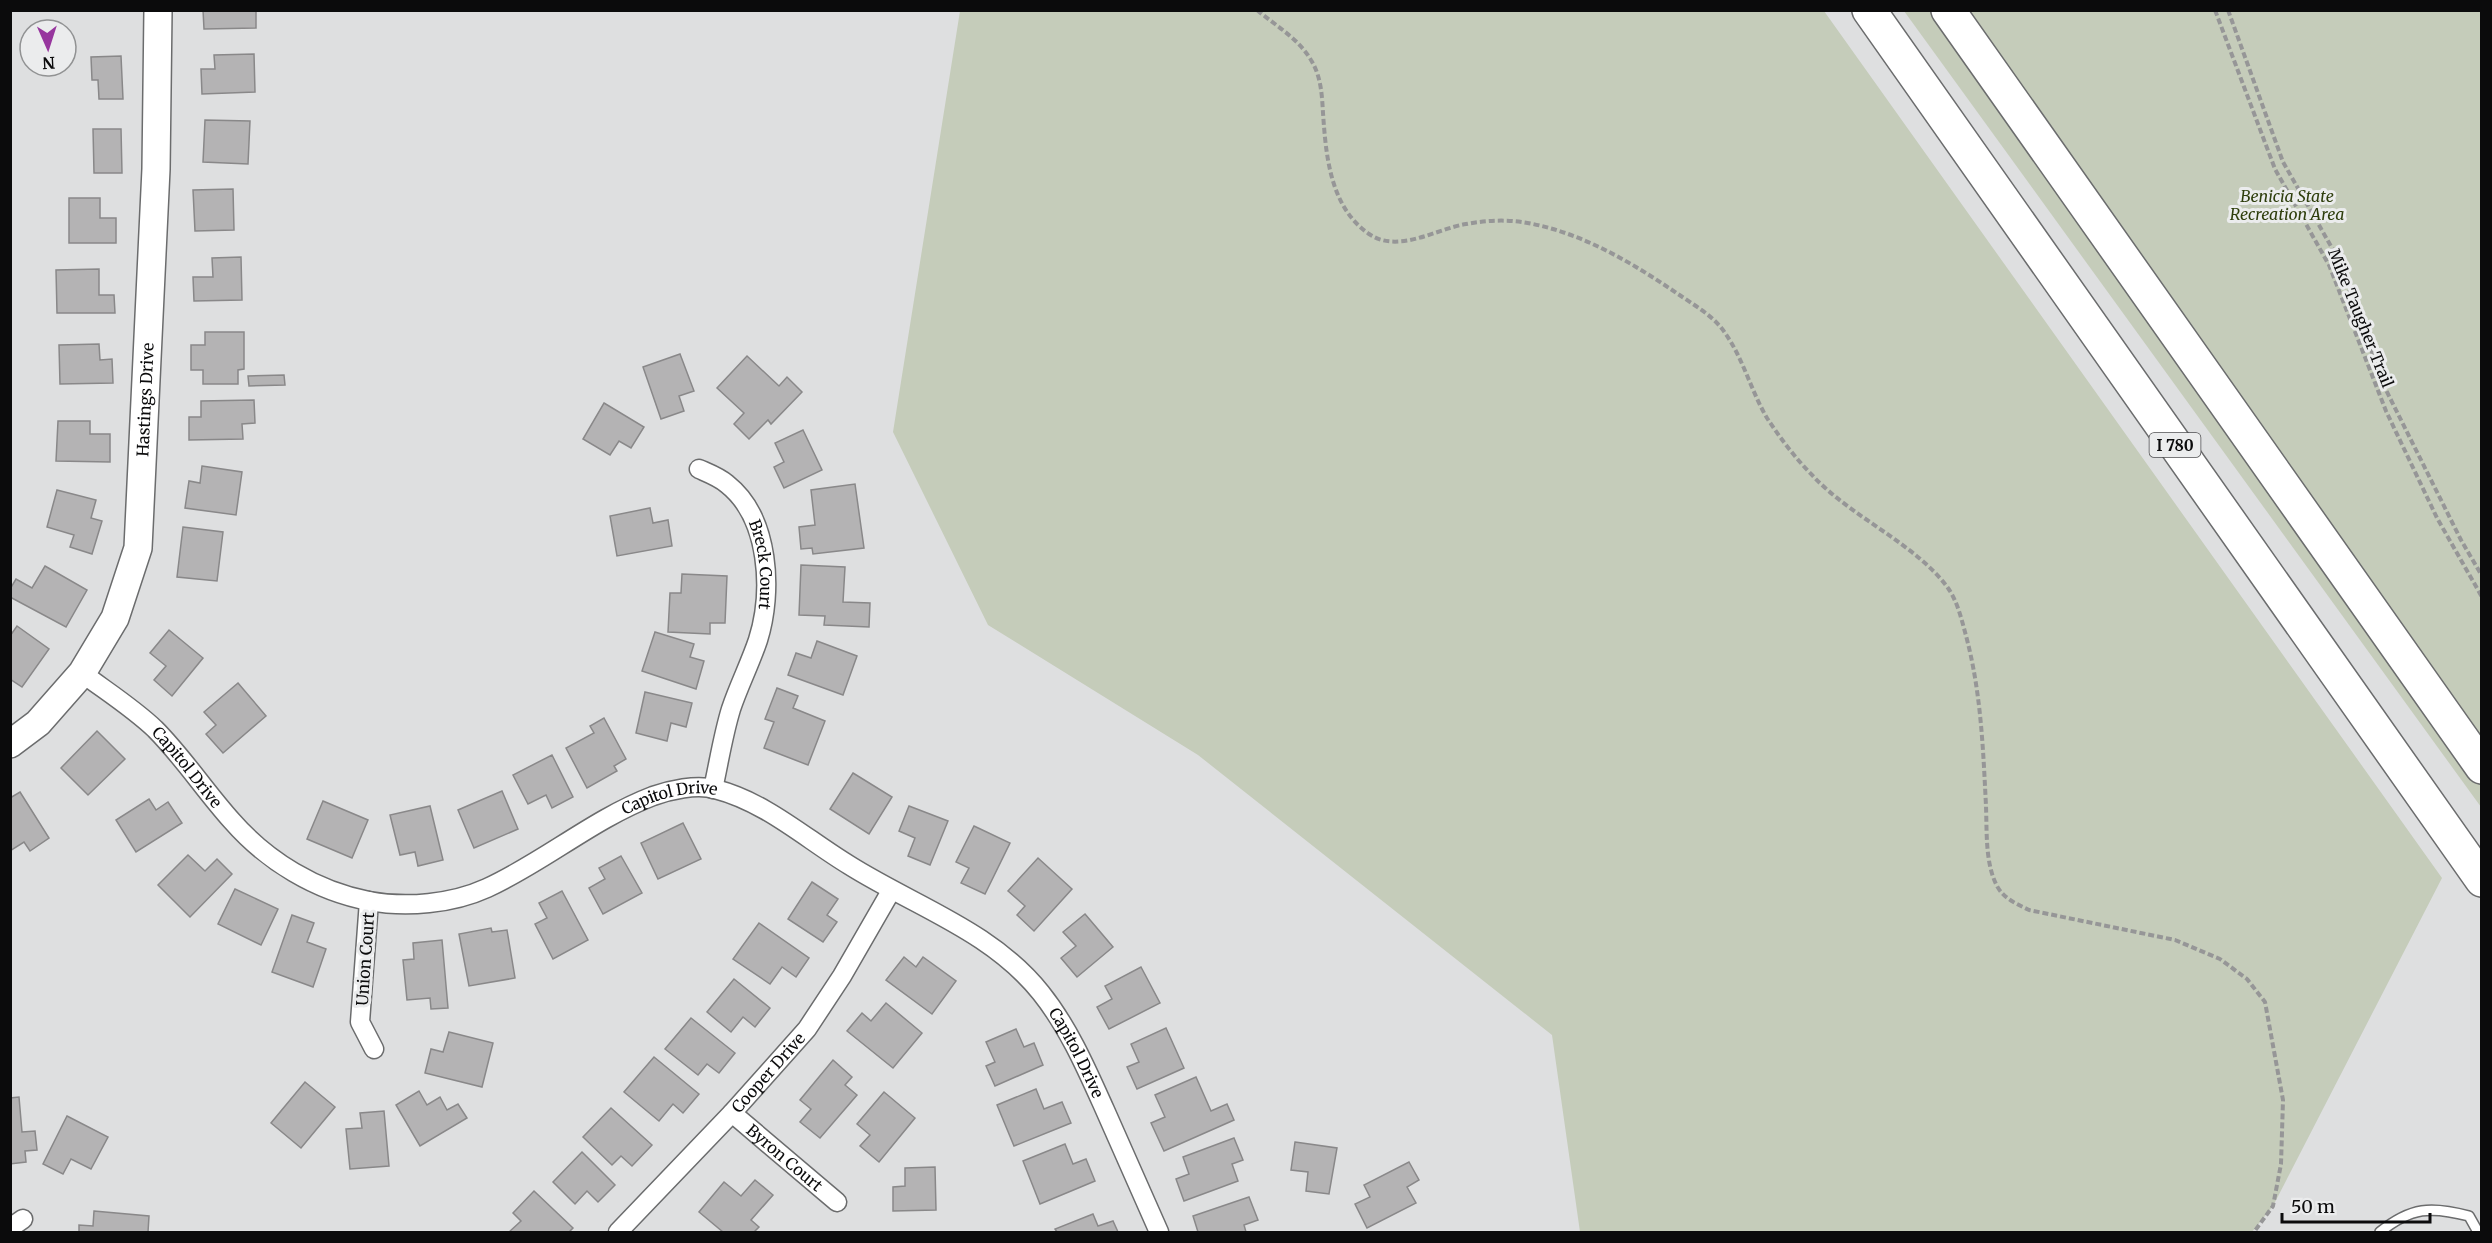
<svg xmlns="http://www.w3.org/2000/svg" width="2492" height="1243" font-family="Merriweather,serif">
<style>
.green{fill:#c5ccba}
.building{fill:#b4b3b4;stroke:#898889;stroke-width:1.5}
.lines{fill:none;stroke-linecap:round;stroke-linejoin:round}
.lane-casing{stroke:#6b6c6d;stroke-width:12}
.street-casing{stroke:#6b6c6d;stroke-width:21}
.secondary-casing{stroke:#6b6c6d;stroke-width:30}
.highway-casing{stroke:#6b6c6d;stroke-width:36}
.path{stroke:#969697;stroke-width:4;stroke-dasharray:6 3;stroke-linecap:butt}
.lane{stroke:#fff;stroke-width:9}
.street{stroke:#fff;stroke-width:18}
.secondary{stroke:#fff;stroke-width:27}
.highway{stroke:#fff;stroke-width:33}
.labels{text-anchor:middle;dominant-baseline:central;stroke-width:6;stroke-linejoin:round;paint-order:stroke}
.shield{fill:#ebeced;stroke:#4e4e50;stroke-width:1.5}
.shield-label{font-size:15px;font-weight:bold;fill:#0b0b0c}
.park-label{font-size:16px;font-style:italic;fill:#2e3e0c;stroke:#ebeced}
.street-label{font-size:16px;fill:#0b0b0c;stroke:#ebeced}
</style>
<rect width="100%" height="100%" fill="#dedfe0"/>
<!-- green -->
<g class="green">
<polygon points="960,11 1824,11 2442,878 2273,1206 2252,1232 1580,1232 1552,1035 1198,755 988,625 893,432"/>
<polygon points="1904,11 2481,11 2481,807"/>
</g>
<!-- building -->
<g class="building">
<polygon points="203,10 256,10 256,28 204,29"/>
<polygon points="254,54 255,92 202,94 201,69 215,69 214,55"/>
<polygon points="121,56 123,99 99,99 98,80 92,80 91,57"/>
<polygon points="205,120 250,121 248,164 203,162"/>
<polygon points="93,129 121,129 122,173 94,173"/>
<polygon points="233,189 234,230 195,231 193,190"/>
<polygon points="69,198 100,198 100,218 116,218 116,243 69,243"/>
<polygon points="241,257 242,300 194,301 193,277 213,277 212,258"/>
<polygon points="99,269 99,295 114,295 115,313 57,313 56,270"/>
<polygon points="205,332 244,332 244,369 238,370 238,384 203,384 203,370 191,370 191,345 205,345"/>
<polygon points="99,344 100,360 112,359 113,383 60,384 59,345"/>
<polygon points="680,354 694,391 679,396 684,411 661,419 643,367"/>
<polygon points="747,356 779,386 787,377 802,392 771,424 768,420 749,439 734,424 744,413 717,388"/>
<polygon points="284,375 285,385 249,386 248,376"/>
<polygon points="254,400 255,423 242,424 243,439 189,440 189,417 201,417 201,401"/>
<polygon points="604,403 644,427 631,448 619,441 610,455 583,439"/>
<polygon points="58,421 90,421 90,434 110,434 110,462 56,461"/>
<polygon points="803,430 822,470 784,488 774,467 784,462 775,443"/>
<polygon points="202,466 242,472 236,515 185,508 189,481 200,483"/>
<polygon points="855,484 864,548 813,554 812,548 801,549 799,527 815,525 811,490"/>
<polygon points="57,490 96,500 91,518 102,521 92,554 70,547 74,535 47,527"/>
<polygon points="650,508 653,523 668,520 672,546 617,556 610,516"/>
<polygon points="183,527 223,532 217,581 177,577"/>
<polygon points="801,565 845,567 843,602 870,603 869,627 824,625 825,616 799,615"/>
<polygon points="45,566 87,590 66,627 10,597 10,589 16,579 32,588"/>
<polygon points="682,574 727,576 725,623 710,623 710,634 668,632 670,593 681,593"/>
<polygon points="17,626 49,649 22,687 10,679 10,636"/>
<polygon points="169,630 203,658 172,696 154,680 166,666 150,653"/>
<polygon points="655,632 694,644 690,657 704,661 696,689 642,671"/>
<polygon points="817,641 857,656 843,695 788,675 796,653 811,658"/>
<polygon points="238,683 266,716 223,753 206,734 216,725 204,712"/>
<polygon points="777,688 798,696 793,708 825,721 808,765 764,748 774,722 765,719"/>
<polygon points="645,692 692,703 686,727 671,723 667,741 636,733"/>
<polygon points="604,718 626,759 614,766 617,771 587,788 566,748 594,733 590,726"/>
<polygon points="97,731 125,759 88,795 61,768"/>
<polygon points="552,755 573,797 552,808 546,795 528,804 513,775"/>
<polygon points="853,773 892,797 869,834 830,809"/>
<polygon points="502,791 518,829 474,848 458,810"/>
<polygon points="20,792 49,838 30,851 24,842 10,851 10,798"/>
<polygon points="149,799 156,810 168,802 182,823 136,852 116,820"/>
<polygon points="323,801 368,820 352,858 307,839"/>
<polygon points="430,806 443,860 418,866 415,852 400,855 390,815"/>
<polygon points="909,806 948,821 930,865 908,856 915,838 899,831"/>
<polygon points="683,823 701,859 658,879 641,843"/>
<polygon points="974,826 1010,843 985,894 961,883 969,868 956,862"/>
<polygon points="188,855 205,871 217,859 232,874 190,917 158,885"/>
<polygon points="621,856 642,893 603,914 589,888 605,879 599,868"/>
<polygon points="1038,858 1072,889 1034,931 1017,915 1025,906 1008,891"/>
<polygon points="812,882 838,899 827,915 837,922 823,942 788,919"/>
<polygon points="235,889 278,909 261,945 218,924"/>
<polygon points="562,891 588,940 553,959 535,924 547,918 539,903"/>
<polygon points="1085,914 1113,947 1077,977 1061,958 1076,946 1063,932"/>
<polygon points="292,915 314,923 307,942 326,949 313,987 272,972"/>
<polygon points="759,923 809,958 796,977 782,967 770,984 733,959"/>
<polygon points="491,928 492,932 507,930 515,978 469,986 459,934"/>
<polygon points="442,940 448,1008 431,1009 430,998 407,1000 403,960 414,959 413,943"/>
<polygon points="904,957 916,967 923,957 956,981 932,1014 886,980"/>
<polygon points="1141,967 1160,1003 1109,1029 1097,1007 1112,999 1105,986"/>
<polygon points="734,979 770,1008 755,1027 743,1017 731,1032 707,1012"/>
<polygon points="886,1003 922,1033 893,1068 847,1031 862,1013 871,1021"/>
<polygon points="691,1018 735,1053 719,1073 707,1064 698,1075 665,1049"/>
<polygon points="1166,1028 1184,1068 1137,1089 1127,1067 1139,1062 1131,1044"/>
<polygon points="1016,1029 1024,1047 1034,1043 1043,1065 995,1086 986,1066 995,1062 986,1042"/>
<polygon points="449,1032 493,1043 482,1087 425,1073 431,1049 443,1052"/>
<polygon points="654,1057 699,1094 683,1113 673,1104 659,1121 624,1092"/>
<polygon points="833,1060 852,1077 845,1085 857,1095 820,1138 800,1122 811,1109 800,1100"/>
<polygon points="1196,1077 1211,1111 1227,1104 1234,1120 1164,1151 1151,1123 1165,1117 1155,1095"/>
<polygon points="305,1082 335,1107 301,1148 271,1123"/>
<polygon points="1036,1089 1044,1109 1062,1102 1071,1123 1014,1146 997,1105"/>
<polygon points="419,1091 427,1105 440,1097 447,1110 458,1104 467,1118 420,1146 396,1105"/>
<polygon points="884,1092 915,1118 879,1162 860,1146 870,1135 857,1124"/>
<polygon points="19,1097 22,1132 35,1131 37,1150 25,1151 26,1162 10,1164 10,1098"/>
<polygon points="611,1108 652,1145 632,1166 621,1156 612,1165 583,1137"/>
<polygon points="384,1111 389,1166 350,1169 346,1129 362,1128 360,1113"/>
<polygon points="67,1116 108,1137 91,1169 71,1159 63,1174 43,1164"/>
<polygon points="1234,1138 1243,1160 1232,1164 1238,1181 1184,1201 1176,1179 1189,1174 1183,1157"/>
<polygon points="1295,1142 1337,1148 1329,1194 1306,1191 1308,1172 1291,1170"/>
<polygon points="1065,1144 1073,1164 1086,1159 1095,1181 1040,1204 1023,1161"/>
<polygon points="582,1152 615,1185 598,1202 587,1191 575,1204 553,1182"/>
<polygon points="1409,1162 1419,1180 1407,1187 1416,1203 1367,1228 1355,1204 1370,1197 1364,1185"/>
<polygon points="935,1167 936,1210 893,1211 893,1187 905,1186 905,1168"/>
<polygon points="755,1180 773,1195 751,1220 759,1227 754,1232 723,1232 699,1212 724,1182 741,1196"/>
<polygon points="534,1191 573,1228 569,1232 509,1232 521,1221 513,1213"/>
<polygon points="1249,1197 1258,1220 1244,1225 1246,1232 1198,1232 1193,1216"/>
<polygon points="94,1211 149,1216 148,1232 79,1232 79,1225 93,1226"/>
<polygon points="1093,1214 1098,1226 1113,1221 1118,1232 1057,1232 1055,1229"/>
</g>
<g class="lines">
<!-- lane casing -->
<g class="lane-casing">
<path id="lane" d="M 2380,1232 C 2411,1207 2431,1206 2469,1216 L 2478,1232"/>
</g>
<!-- street casing -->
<g class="street-casing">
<g id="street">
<path id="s1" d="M 699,469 C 708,473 719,477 727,484 C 770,518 773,592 758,640 C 750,664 739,685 731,709 C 723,735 719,762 713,789"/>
<path id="s2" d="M 82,673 C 106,691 133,708 155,729 C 183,757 205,791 232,821 C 267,861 316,891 369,901 C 406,908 452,904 487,888 C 544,862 593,819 653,796 C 670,790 696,784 715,789 C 766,802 806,839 849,865 C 914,906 992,931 1041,993 C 1069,1028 1087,1070 1105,1110 C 1123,1151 1141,1192 1159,1232"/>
<polyline points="369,901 360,1022 374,1049"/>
<path id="s3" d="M 732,1113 L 837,1202"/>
<polyline points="10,1228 23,1219"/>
<path id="s4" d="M 618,1232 L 732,1113 L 807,1029 L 842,976 L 891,891"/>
</g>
</g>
<!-- secondary casing -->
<g class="secondary-casing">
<g id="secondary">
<path id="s5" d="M 10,744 L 38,723 L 82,673 L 115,618 L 138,548 L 156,169 L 158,10"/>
</g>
</g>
<!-- highway casing -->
<g class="highway-casing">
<g id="highway">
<polyline points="1869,10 2482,880"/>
<polyline points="1948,10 2482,767"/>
</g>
</g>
<!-- path -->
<g class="path">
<path d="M 1257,10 C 1276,26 1298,38 1311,60 C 1321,76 1322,95 1323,113 C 1326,156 1330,207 1369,234 C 1398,254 1436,229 1466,224 C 1489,220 1510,219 1533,224 C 1586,235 1634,264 1678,294 C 1694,305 1715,317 1725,333 C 1743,358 1751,391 1767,418 C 1780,438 1796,459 1813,476 C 1851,517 1916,544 1948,588 C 1957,601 1961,617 1965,632 C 1981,690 1983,747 1986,806 C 1987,832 1985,863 1997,886 C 2004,899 2017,904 2029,910 L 2175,940 L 2220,959 L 2247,979 L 2265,1002 L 2283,1100 L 2281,1164 L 2273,1206 L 2254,1232"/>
<polyline points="2215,10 2275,169 2329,265 2386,411 2437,518 2482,597"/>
<polyline points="2228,10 2283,162 2336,255 2386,390 2461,540 2482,576"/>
</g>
<!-- lane -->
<use href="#lane" class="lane"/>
<!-- street -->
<use href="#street" class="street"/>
<!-- secondary -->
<use href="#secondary" class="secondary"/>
<!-- highway -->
<use href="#highway" class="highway"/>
</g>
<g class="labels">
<!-- shield labels -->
<rect class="shield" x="2149.5" y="433" width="51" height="24" rx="4.5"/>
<g class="shield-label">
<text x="2175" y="445">I 780</text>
</g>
<!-- park labels -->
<g class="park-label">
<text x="2287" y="196">Benicia State<tspan x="2287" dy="18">Recreation Area</tspan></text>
</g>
<!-- street labels -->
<g class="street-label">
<text transform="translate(2361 318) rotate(68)">Mike Taugher Trail</text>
<text stroke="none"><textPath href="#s5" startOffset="388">Hastings Drive</textPath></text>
<text stroke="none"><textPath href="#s1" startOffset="123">Breck Court</textPath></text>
<text stroke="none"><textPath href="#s2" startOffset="142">Capitol Drive</textPath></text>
<text stroke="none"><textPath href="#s2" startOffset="700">Capitol Drive</textPath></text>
<text transform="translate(365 959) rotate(-86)">Union Court</text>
<text stroke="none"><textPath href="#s2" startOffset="1204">Capitol Drive</textPath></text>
<text stroke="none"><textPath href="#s4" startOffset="219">Cooper Drive</textPath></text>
<text stroke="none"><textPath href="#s3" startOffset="69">Byron Court</textPath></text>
</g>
</g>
<!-- border -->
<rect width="2492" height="1243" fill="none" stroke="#0b0b0c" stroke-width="24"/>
<!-- north arrow -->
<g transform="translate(48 48) rotate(177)"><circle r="28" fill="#ebeced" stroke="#919293" stroke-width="1.5"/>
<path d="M0-4.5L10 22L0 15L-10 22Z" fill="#97369e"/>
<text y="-9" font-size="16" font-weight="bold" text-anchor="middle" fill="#0b0b0c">N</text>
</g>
<!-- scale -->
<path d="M2282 1213v9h148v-9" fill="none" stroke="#0b0b0c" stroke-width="3"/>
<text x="2291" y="1213" font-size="18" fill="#0b0b0c" stroke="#ebeced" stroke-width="4.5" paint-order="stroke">50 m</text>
</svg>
